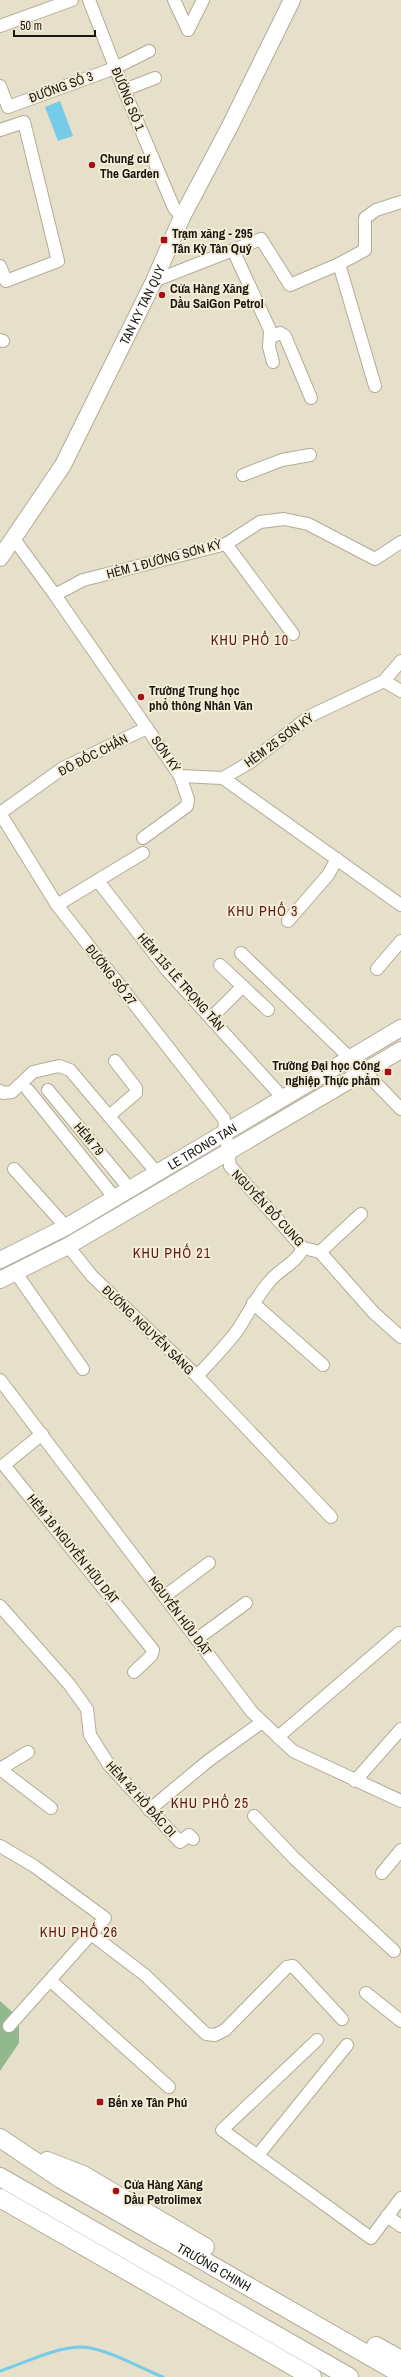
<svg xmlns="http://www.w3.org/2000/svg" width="401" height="2377" font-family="'Archivo Narrow',sans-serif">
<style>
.green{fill:#92b98d}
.water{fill:#76cbe8}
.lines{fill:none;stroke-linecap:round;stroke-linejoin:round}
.stream{stroke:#76cbe8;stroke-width:3}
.minor-casing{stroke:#b2ac97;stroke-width:14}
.secondary-casing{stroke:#b2ac97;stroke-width:18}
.primary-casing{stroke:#b2ac97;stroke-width:20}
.minor{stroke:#fff;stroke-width:12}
.secondary{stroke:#fff;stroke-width:16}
.primary{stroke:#fff;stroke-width:18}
.poi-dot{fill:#a50f15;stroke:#f3edd7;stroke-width:1.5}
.labels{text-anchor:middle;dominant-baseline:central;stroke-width:4;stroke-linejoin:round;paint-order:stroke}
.street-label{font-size:13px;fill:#19160f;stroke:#f3edd7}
.poi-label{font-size:13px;font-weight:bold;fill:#19160f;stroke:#f3edd7;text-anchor:start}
.neighbourhood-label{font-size:14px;letter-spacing:1px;fill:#5e1a16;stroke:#f3edd7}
</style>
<rect width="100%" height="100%" fill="#e6e0ca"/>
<!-- green -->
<polygon class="green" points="0,2001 19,2018 19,2043 0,2071"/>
<!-- water -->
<polygon class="water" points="60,101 73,136 58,141 45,107"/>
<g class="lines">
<!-- stream -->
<path class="stream" d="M 0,2371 C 25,2363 55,2347 82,2347 C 106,2348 140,2368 163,2377"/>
<!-- minor casing -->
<g class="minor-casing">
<g id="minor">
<polyline points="89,0 124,90 174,208 182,217"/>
<polyline points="174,0 188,30"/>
<polyline points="0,26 72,0"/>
<polyline points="188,30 203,0"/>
<polyline points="0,86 8,107 115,68 149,51"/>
<polyline points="124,90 155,78"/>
<polyline points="0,130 24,122 58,261 6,281 0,266"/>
<polyline points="233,250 270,330 269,347 273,362"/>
<polyline points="339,264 375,386"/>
<polyline points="154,281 261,239 290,285 339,264 365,250 365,218 376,210 401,202"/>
<polyline points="270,338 280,333 285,336 311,398"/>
<polyline points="0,340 3,341"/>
<polyline points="243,475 282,460 310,455"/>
<polyline points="14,539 55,595 180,776 223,778 401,905"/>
<polyline points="226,544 293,634"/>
<polyline points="55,595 83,580 226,544 260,522 284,519 308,524 375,559 401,542"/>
<polyline points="384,681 401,661"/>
<polyline points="223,778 252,761 310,716 384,681 401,691"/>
<polyline points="0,813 57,905 224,1119 230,1166 303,1248 320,1252 374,1313 401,1337"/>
<polyline points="0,813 63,768 147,728"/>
<polyline points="143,838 187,806 188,799 180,776"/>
<polyline points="98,881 166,969 283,1098"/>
<polyline points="57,905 143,853"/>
<polyline points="288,921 328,875 337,859"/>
<polyline points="241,953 350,1058"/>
<polyline points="220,965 268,1010"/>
<polyline points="377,969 401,941"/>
<polyline points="211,1018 243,986"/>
<polyline points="364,1071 401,1109"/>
<polyline points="28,1090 114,1197"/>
<polyline points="48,1090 129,1188"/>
<polyline points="0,1091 3,1093 12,1092 33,1072 59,1066 70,1070 157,1173"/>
<polyline points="109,1116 136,1093 136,1088 115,1061"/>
<polyline points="14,1169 66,1227"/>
<path d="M 68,1246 L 92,1276 L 197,1376 C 211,1361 227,1345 239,1328 C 249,1312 257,1296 269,1282 C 280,1268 295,1265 303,1248"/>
<polyline points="320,1252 361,1214"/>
<polyline points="16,1273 83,1369"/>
<polyline points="253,1303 323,1365"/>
<polyline points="197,1376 331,1517"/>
<polyline points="0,1380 252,1712 293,1751 401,1801"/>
<polyline points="42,1434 4,1465 153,1650 151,1656 134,1672"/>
<polyline points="165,1596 209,1563"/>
<polyline points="0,1606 69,1684 87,1709 90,1735 109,1765 180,1842 189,1835 193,1839"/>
<polyline points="197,1639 246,1603"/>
<polyline points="278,1737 399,1633"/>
<polyline points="28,1752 0,1769 51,1808"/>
<polyline points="355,1781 401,1729"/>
<polyline points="149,1810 208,1761 262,1722"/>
<polyline points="254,1816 294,1858 394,1951"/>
<polyline points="0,1846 34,1866 105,1918 91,1934 145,1975 206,2034 215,2035 225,2030 287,1967 293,1966 342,2019"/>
<polyline points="382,1873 401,1850"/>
<polyline points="51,1981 169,2087"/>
<polyline points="366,1993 401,2021"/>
<polyline points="9,2026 91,1934"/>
<polyline points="317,2040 222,2130 371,2238 401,2198"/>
<polyline points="258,2155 347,2045"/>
<polyline points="387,2216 401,2226"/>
</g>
</g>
<!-- secondary casing -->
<g class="secondary-casing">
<g id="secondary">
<path id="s1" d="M 0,558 L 63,465 L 154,281 L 182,217 L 229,128 L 292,0"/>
<path id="s2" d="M 0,1260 L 66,1227 L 401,1028"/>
<polyline points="0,1280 68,1246 401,1050"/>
</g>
</g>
<!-- primary casing -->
<g class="primary-casing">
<g id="primary">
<path id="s3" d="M 0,2138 L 61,2179 L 401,2374"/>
<polyline points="47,2161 83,2175 205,2247"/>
<polyline points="0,2177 349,2377"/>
<polyline points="0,2198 312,2377"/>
<polyline points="376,2346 401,2360"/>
</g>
</g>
<!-- minor -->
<use href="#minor" class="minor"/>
<!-- secondary -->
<use href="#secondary" class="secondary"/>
<!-- primary -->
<use href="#primary" class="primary"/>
</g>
<!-- markers -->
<g class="poi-dot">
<circle cx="92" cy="165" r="4"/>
<rect x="160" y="236" width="8" height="8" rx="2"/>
<circle cx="162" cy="295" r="4"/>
<circle cx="141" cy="697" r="4"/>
<rect x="384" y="1068" width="8" height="8" rx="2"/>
<rect x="96" y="2098" width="8" height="8" rx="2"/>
<circle cx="116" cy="2191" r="4"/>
</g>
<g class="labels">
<!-- street labels -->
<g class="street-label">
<text transform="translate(61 87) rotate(-20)">ĐƯỜNG SỐ 3</text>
<text transform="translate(128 99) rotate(68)">ĐƯỜNG SỐ 1</text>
<text stroke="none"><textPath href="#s1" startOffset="291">TAN KY TAN QUY</textPath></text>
<text transform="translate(164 559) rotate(-15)">HẺM 1 ĐƯỜNG SƠN KỲ</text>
<text transform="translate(279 740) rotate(-36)">HẺM 25 SƠN KỲ</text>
<text transform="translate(166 754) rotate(55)">SƠN KỲ</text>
<text transform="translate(93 755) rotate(-27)">ĐÔ ĐỐC CHẤN</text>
<text transform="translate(111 975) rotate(52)">ĐƯỜNG SỐ 27</text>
<text transform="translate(181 982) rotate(49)">HẺM 115 LÊ TRỌNG TẤN</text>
<text transform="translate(89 1139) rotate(50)">HẺM 79</text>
<text stroke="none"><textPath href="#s2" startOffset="232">LE TRONG TAN</textPath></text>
<text transform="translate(268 1208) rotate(47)">NGUYỄN ĐỖ CUNG</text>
<text transform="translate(148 1330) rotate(44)">ĐƯỜNG NGUYỄN SÁNG</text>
<text transform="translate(73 1549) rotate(51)">HẺM 16 NGUYỄN HỮU DẬT</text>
<text transform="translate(180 1616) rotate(53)">NGUYỄN HỮU DẬT</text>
<text transform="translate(141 1799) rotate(48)">HẺM 42 HỒ ĐẮC DI</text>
<text stroke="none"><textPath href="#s3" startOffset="250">TRƯỜNG CHINH</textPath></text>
</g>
<!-- poi labels -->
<g class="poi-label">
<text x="100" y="158">Chung cư<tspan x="100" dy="15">The Garden</tspan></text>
<text x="172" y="233">Trạm xăng - 295<tspan x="172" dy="15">Tân Kỳ Tân Quý</tspan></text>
<text x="170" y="288">Cửa Hàng Xăng<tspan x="170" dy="15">Dầu SaiGon Petrol</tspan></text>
<text x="149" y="690">Trường Trung học<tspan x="149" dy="15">phổ thông Nhân Văn</tspan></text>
<text x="380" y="1065" text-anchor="end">Trường Đại học Công<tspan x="380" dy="15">nghiệp Thực phẩm</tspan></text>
<text x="108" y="2102">Bến xe Tân Phú</text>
<text x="124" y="2184">Cửa Hàng Xăng<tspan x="124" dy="15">Dầu Petrolimex</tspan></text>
</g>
<!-- neighbourhood labels -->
<g class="neighbourhood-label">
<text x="250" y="640">KHU PHỐ 10</text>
<text x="263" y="911">KHU PHỐ 3</text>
<text x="172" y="1253">KHU PHỐ 21</text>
<text x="210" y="1803">KHU PHỐ 25</text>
<text x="79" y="1932">KHU PHỐ 26</text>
</g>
</g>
<!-- scale -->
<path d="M14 30v6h81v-6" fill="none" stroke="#19160f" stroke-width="2"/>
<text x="20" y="30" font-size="12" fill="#19160f" stroke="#f3edd7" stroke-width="3" paint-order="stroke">50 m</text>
</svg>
